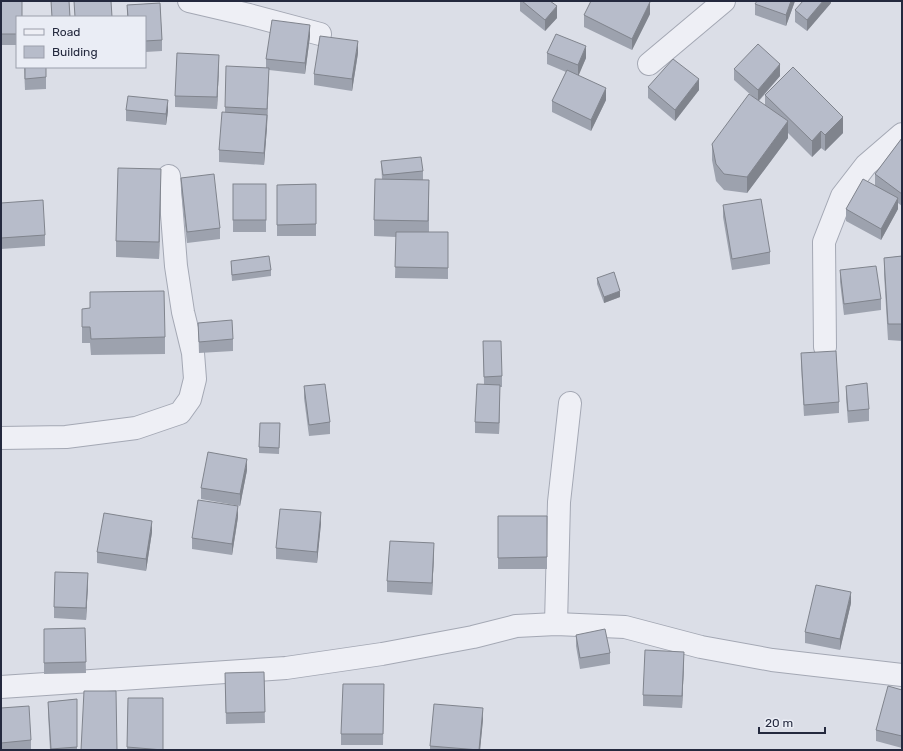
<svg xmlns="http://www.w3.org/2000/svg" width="903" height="751" font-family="Rubik,sans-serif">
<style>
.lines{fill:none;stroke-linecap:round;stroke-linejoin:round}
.minor-casing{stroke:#a4a8b4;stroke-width:24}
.minor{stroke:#eeeff5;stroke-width:22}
.wall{fill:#9da2ae}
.shaded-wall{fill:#80848d}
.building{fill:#b7bcca;stroke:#80848d}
</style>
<rect width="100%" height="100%" fill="#dbdee7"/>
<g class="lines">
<!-- minor casing -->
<g class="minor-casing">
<g id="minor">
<polyline points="189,1 249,15 320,34"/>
<polyline points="649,64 724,1"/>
<polyline points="825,347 824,242 842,196 866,165 902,134"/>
<polyline points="1,438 66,437 136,428 180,413 190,399 195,379 193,353 183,312 176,266 169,176"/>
<polyline points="556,624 559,502 570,403"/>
<polyline points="1,687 286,668 382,654 473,637 516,626 556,624 625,627 701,647 772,660 902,675"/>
</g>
</g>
<!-- minor -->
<use href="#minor" class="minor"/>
</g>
<!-- wall -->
<g class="wall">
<polygon points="1,1 17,17 17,45 1,45"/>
<polygon points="51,1 69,1 70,17 52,17"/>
<polygon points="520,1 550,1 557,18 545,31 520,11"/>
<polygon points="795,1 786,26 755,15 755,4"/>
<polygon points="831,1 831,3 807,31 795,22 795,10"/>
<polygon points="160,3 162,40 162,51 145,52 145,17 127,17 127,5"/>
<polygon points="650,14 632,50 584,27 584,15"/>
<polygon points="310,36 305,74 269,70 267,127 264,165 219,162 219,150 225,113 225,107 266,68 266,59"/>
<polygon points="358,53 352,91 314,85 314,74"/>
<polygon points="547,53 586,58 578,75 606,100 591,131 552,112 552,101 566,72 547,64"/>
<polygon points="219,66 217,109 175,107 175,96"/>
<polygon points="24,67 46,67 46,89 25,90"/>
<polygon points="734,69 780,76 759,101 765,106 765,95 843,133 825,151 821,148 812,157 788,133 788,138 747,193 724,190 716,181 712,160 712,144 752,96 734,80"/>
<polygon points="648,87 699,90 675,121 648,98"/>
<polygon points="126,110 168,111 166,125 126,121"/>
<polygon points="902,138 902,206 898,203 898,209 881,240 846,221 846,209 875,185 875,174"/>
<polygon points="381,161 423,171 423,180 429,180 429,232 448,232 448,279 395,278 396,237 374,236 374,220 382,179"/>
<polygon points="181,178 220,228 220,239 187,243 181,190"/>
<rect x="233" y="184" width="33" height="48"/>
<polygon points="316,184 316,236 277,236 277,185"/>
<polygon points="161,185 159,259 116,257 116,241"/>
<polygon points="1,203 45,235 45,246 1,249"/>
<polygon points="723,205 770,252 770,264 732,270 723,217"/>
<polygon points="902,256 902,341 888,340 884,274 884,258"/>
<polygon points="231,261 271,270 271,276 232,281 231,267"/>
<polygon points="840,270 881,299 881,310 844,315 840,282"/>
<polygon points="597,278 620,297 604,303 597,284"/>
<polygon points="82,309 165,337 165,354 91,355 90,343 82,343"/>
<polygon points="198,323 233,339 233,351 199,353"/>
<polygon points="483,341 502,376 502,387 500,387 499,434 475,433 475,422 484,384"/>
<polygon points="801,353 839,402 839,413 804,416 801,365"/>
<polygon points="304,386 330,422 330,434 309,436 304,398"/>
<polygon points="846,386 869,409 869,421 848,423 846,397"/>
<polygon points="280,423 279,454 259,453 259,447"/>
<polygon points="247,470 240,506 201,499 201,488"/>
<rect x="498" y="516" width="49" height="53"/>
<polygon points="238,517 232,555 192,549 192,538"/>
<polygon points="321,523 317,563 276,559 276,548"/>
<polygon points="152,532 146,571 97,563 97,552"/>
<polygon points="434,554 432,595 387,592 387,581"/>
<polygon points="88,584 86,620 54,618 54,607"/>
<polygon points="851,603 840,650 805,643 805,632"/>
<polygon points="85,628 86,673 44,674 44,629"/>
<polygon points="576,635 610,653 610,664 580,669 576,646"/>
<polygon points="684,663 682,708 643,706 643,695"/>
<polygon points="264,672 265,723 226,724 225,673"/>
<polygon points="384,684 383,745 341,745 341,734"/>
<polygon points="902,690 902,748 876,741 876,730"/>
<polygon points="128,698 163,698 163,750 127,750"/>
<polygon points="77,699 77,750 50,750 48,713 48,702"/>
<polygon points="1,708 31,740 31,750 1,750"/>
<polygon points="483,719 480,750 430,750 430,746"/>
</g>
<!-- shaded-wall -->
<g class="shaded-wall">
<polygon points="791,1 795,1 786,26 786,15"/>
<polygon points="823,1 831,1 831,3 807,31 807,20"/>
<polygon points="650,2 650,14 632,50 632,39"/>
<polygon points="557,6 557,18 545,31 545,20"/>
<polygon points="310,25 310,36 305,74 305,63"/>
<polygon points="358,41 358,53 352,91 352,79"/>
<polygon points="586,46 586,58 578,77 578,65"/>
<polygon points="219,55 219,66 217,109 217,97"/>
<polygon points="780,64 780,76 758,101 758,90"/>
<polygon points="269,68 267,127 264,165 264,153 267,117"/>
<polygon points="699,79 699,90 675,121 675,110"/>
<polygon points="606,88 606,100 591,131 591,120"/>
<polygon points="168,100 168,111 166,125 166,114"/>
<polygon points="843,117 843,133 825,151 825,135"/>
<polygon points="788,121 788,138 747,193 747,177"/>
<polygon points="821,131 821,148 812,157 812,141"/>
<polygon points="161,169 161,185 159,259 159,242"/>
<polygon points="898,198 898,209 881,240 881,229"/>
<polygon points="620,291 620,297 604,303 604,297"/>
<polygon points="500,385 500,396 499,434 499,423"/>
<polygon points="247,459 247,470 240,506 240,494"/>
<polygon points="238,506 238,517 232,555 232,544"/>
<polygon points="321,512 321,523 317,563 317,552"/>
<polygon points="152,521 152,532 146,571 146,559"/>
<polygon points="434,543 434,554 432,595 432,583"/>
<polygon points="88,573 88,584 86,620 86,608"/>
<polygon points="851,592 851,603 840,650 840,639"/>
<polygon points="684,652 684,663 682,708 682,696"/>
<polygon points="483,708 483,719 480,750 479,750"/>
</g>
<!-- building -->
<g class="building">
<polygon points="1,1 22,1 22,17 17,17 17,34 1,34"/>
<polygon points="51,1 69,1 70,17 52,17"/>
<polygon points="74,1 111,1 112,17 75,17"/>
<polygon points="522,1 550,1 557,6 545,20"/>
<polygon points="591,1 647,1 650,2 632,39 584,15"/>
<polygon points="757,1 791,1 786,15 755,4"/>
<polygon points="803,1 823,1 807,20 795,10"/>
<polygon points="160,3 162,40 145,41 145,17 128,17 127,5"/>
<polygon points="272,20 310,25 305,63 266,59"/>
<polygon points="556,34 586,46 578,65 547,53"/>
<polygon points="320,36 358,41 352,79 314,74"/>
<polygon points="758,44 780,64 758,90 734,69"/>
<polygon points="177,53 219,55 217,97 175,96"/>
<polygon points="673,59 699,79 675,110 648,87"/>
<polygon points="226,66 269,68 267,109 225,107"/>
<polygon points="25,67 46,67 46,77 25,79"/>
<polygon points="793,67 843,117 825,135 821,131 812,141 765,95"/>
<polygon points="567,70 606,88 591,120 552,101"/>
<polygon points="749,94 788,121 747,177 724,174 716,164 712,144"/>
<polygon points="128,96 168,100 166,114 126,110"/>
<polygon points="222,112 267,115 264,153 219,150"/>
<polygon points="902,138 902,194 875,174"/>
<polygon points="421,157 423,171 383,175 381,161"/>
<polygon points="118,168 161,169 159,242 116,241"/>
<polygon points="214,174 220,228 187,232 181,178"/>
<polygon points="375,179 429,180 428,221 374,220"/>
<polygon points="863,179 898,198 881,229 846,209"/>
<rect x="233" y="184" width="33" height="36"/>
<polygon points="316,184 316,224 277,225 277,185"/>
<polygon points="761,199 770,252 732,259 723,205"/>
<polygon points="43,200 45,235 1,238 1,203"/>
<polygon points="396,232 448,232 448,268 395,267"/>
<polygon points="269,256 271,270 232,275 231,261"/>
<polygon points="902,256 902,324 888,324 884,258"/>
<polygon points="876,266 881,299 844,304 840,270"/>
<polygon points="614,272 620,291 604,297 597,278"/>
<polygon points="164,291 165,337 91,339 90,327 82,327 82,309 90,308 90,292"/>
<polygon points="232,320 233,339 199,342 198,323"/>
<polygon points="483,341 501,341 502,376 484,377"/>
<polygon points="836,351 839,402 804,405 801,353"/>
<polygon points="867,383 869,409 848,411 846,386"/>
<polygon points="325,384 330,422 309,425 304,386"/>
<polygon points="477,384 500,385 499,423 475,422"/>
<polygon points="260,423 280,423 279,448 259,447"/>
<polygon points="208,452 247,459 240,494 201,488"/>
<polygon points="198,500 238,506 232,544 192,538"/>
<polygon points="280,509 321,512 317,552 276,548"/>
<polygon points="104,513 152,521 146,559 97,552"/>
<polygon points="498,516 547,516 547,557 498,558"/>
<polygon points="390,541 434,543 432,583 387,581"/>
<polygon points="55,572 88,573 86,608 54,607"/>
<polygon points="816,585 851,592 840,639 805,632"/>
<polygon points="85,628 86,662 44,663 44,629"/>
<polygon points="605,629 610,653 580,658 576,635"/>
<polygon points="645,650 684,652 682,696 643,695"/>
<polygon points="264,672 265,712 226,713 225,673"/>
<polygon points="343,684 384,684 383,734 341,734"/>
<polygon points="888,686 902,690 902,736 876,730"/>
<polygon points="84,691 116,691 117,750 81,750"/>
<polygon points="128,698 163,698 163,750 127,747"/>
<polygon points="77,699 77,747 51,749 48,702"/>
<polygon points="434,704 483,708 479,750 430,746"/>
<polygon points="29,706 31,740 1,743 1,708"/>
</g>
<!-- border -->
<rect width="903" height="751" fill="none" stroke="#24293e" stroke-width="4"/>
<!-- legend -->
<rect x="16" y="16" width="130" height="52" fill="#eaedf5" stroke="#9b9fac"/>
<rect x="24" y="29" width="20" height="6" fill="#eeeff5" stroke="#9b9fac"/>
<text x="52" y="36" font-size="12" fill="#24293e">Road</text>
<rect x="24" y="46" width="20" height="12" fill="#b7bcca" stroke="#9b9fac"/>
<text x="52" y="56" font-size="12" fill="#24293e">Building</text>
<!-- scale -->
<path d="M759 727v6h66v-6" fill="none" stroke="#24293e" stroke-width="2"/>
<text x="765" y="727" font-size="12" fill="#24293e" stroke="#eaedf5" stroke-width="3" paint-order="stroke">20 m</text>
</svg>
